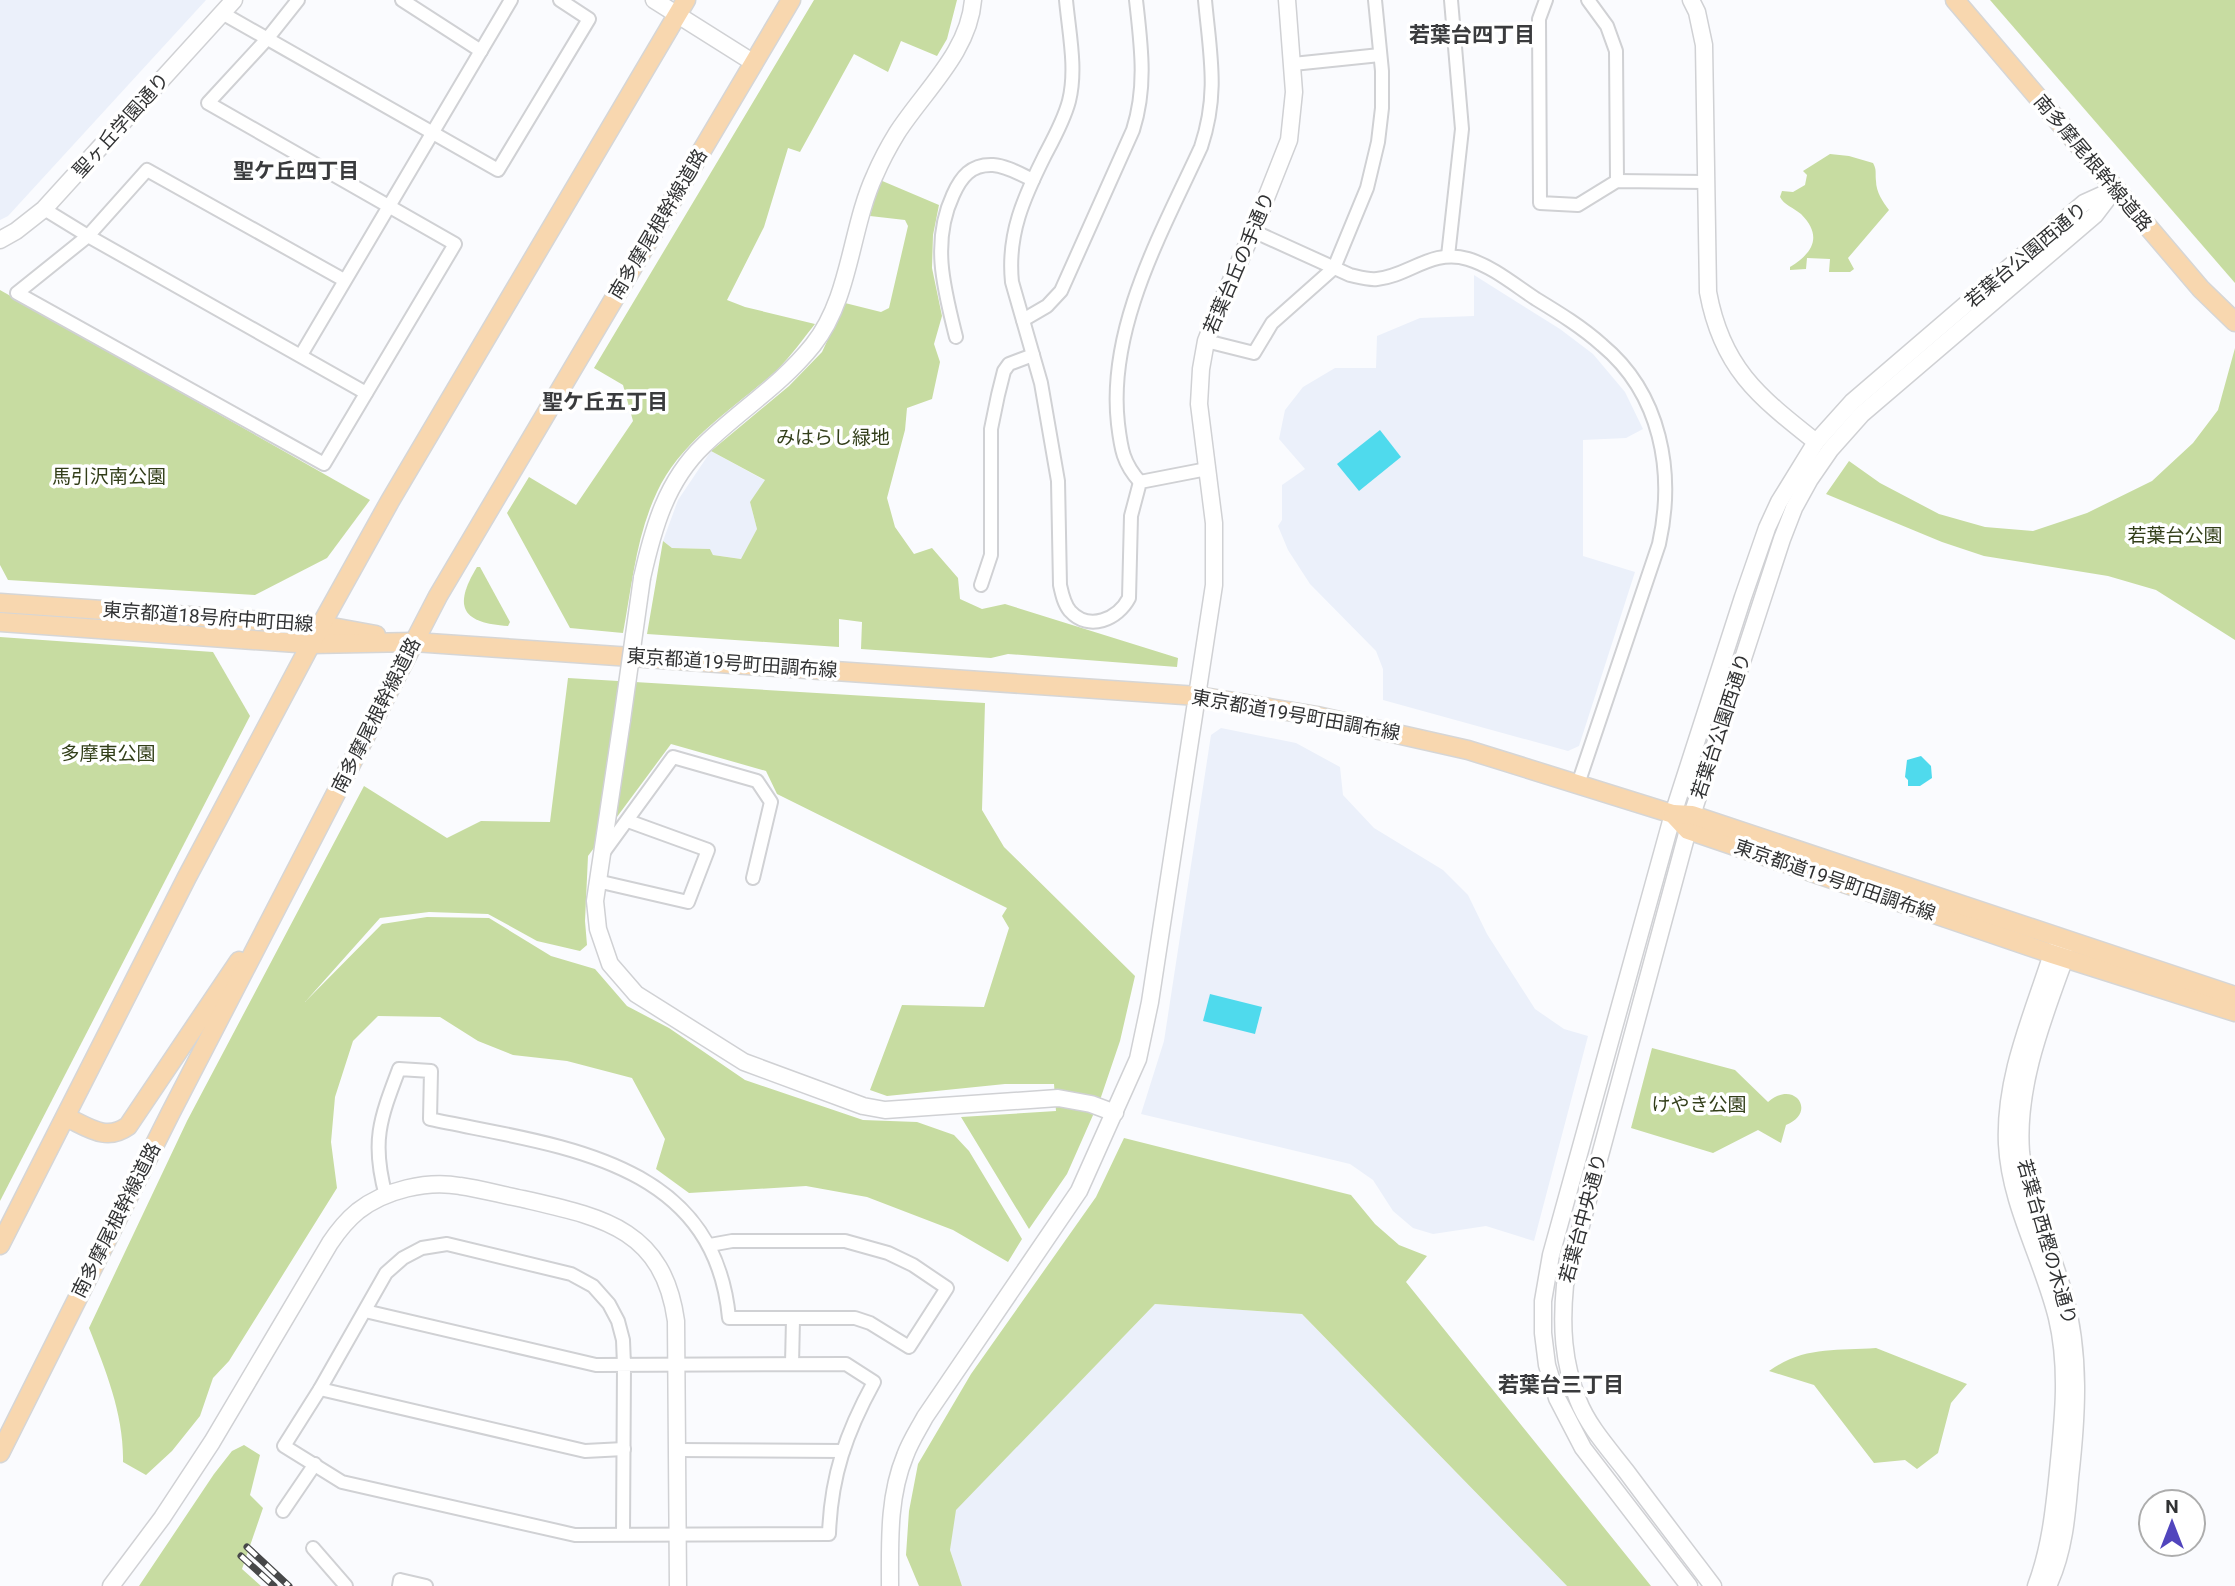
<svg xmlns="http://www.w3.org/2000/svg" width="2235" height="1586" font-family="Roboto,'Noto Sans JP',sans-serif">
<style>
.built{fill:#ebf0fa}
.green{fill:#c7dca1}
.water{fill:#4fdaed}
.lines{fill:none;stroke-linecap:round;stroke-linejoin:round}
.street-casing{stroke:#d0d1d4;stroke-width:16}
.secondary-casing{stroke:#d0d1d4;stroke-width:19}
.primary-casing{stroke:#d6d6d6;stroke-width:21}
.street{stroke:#fff;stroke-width:12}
.secondary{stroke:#fff;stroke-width:16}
.primary{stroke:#f8d7af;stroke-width:18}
.rail-casing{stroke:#474849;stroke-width:7}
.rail{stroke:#fff;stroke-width:4.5;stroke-dasharray:13;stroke-linecap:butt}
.secondary-bridge-casing{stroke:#d0d1d4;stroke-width:19;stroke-linecap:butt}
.secondary-bridge{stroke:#fff;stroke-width:16}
.labels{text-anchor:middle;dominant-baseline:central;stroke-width:7;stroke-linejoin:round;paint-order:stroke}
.street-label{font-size:19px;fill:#313233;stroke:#fff}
.park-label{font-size:19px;fill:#323e19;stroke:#fff}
.neighbourhood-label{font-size:21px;font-weight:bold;fill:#3a3b3d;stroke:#fff}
</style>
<rect width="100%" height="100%" fill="#fafbfe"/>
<!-- built -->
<g class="built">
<polygon points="0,0 206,0 8,216 0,220"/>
<polygon points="1474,275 1560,329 1593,354 1625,392 1643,429 1626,438 1583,440 1583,556 1635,572 1579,746 1568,751 1383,700 1383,669 1376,651 1310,584 1288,550 1278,526 1282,520 1282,485 1305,469 1279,439 1285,410 1303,387 1335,368 1376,368 1377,336 1420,318 1474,316"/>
<polygon points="711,451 766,481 750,502 757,529 742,559 713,555 710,549 672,548 663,541 678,500"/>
<polygon points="1221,728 1296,743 1340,767 1343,795 1374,828 1443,870 1468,895 1487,934 1535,1009 1564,1029 1588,1036 1534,1241 1486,1226 1433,1234 1413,1228 1393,1211 1373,1180 1350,1164 1141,1114 1164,1041 1211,735"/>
<polygon points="1155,1304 1302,1314 1567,1586 962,1586 950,1550 955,1510"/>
</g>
<!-- green -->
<g class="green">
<path d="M 814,0 L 957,0 L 947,39 L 937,56 L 901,41 L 888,72 L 854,54 L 800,152 L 788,148 L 764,227 L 727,300 L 745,307 L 815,324 C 803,339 791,356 777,370 C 736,407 681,440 657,492 C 636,536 632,586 623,633 L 570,628 L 507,513 L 529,477 L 576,505 L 633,421 L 623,385 L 594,368 Z"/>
<polygon points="1990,0 2235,0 2235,283"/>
<path d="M 1830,154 L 1849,156 L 1873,163 C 1877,170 1875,173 1876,181 C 1876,192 1883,202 1889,210 L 1848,258 L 1854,269 L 1850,272 L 1829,272 L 1830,259 L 1807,258 L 1806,269 L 1790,270 L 1790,267 C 1813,253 1823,236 1801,214 C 1794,208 1784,205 1780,197 L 1782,191 L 1793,192 L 1805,185 L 1807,175 L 1803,171 Z"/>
<polygon points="880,180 939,205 933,235 932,268 942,316 934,344 940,362 932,399 907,408 905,430 887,498 895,527 914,554 932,548 958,578 960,599 982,609 1005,604 1178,658 1177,667 1008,654 991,658 861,649 862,622 839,619 839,647 647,634 663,541 672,548 710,549 713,555 741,559 757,529 750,502 765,480 711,451 789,386 822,352 845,303 881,312 889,308 908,226 905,220 870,216"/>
<polygon points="0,290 370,500 327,558 255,595 8,580 0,565"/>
<polygon points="2235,348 2235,640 2156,590 2108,576 1984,556 1942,542 1826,494 1849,461 1880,483 1939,514 1985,527 2033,531 2087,513 2152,481 2193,443 2218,410"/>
<path d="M 477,567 L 480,567 L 510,622 L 508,626 C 463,623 452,608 477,567 Z"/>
<polygon points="0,637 213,652 250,716 0,1201"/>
<path d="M 568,678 L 985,703 L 982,810 L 1004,847 L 1135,976 L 1120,1041 L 1101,1097 L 1067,1174 L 1029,1229 L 961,1117 L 1056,1111 L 1054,1084 L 1005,1084 L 887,1096 L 870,1090 L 902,1005 L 984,1007 L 1009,928 L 1002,916 L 1007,908 L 777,794 L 766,771 L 671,744 L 588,856 L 585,921 L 587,945 L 580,951 L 537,941 L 488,914 L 429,912 L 380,918 L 305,1002 L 382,924 L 427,917 L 489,918 L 551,956 L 595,969 L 627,1006 L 669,1028 L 745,1080 L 863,1120 L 917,1122 L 954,1135 L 969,1151 L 1022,1239 L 1008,1262 L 953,1230 L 867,1197 L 806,1186 L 689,1193 L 656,1169 L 665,1139 L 632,1078 L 567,1061 L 513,1055 L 478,1041 L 440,1017 L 378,1016 L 353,1041 L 335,1097 L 331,1142 L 337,1188 L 229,1361 L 213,1378 L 200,1416 L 172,1451 L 146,1475 L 123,1462 C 124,1415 106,1371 89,1328 L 187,1121 L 364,786 L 447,838 L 481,821 L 550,822 Z"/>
<path d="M 1652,1048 L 1735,1070 L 1768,1102 C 1794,1079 1818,1112 1786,1125 L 1781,1143 L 1758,1130 L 1713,1153 L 1631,1128 Z"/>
<polygon points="1124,1138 1351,1195 1375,1224 1399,1245 1427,1256 1406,1282 1651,1586 1567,1586 1302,1314 1155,1304 956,1510 950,1550 962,1586 919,1586 906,1555 909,1511 918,1464 971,1374 1096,1197"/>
<path d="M 1876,1348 L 1967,1384 L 1951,1403 L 1938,1453 L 1917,1469 L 1905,1460 L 1874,1463 L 1814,1385 L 1769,1371 C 1804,1346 1835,1351 1876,1348 Z"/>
<polygon points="244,1445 260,1455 250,1495 263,1508 242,1569 261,1586 139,1586 214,1474 232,1451"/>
</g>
<!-- water -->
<g class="water">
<polygon points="1380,430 1401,457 1359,491 1337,464"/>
<polygon points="1921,756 1931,766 1932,778 1920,786 1908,786 1908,780 1905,777 1907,760"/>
<polygon points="1210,994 1262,1007 1255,1034 1203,1021"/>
</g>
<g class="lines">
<!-- street casing -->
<g class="street-casing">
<g id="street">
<polyline points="298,0 267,39 208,103 455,244 324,464 17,293 88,236 147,170 344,280"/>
<polyline points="402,0 481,51"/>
<path d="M 1066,0 C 1069,33 1077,69 1069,101 C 1064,120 1054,138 1045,155 C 1024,197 1007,234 1012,282 L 1041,383 L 1058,481 L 1060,585 C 1062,594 1064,604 1070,611 C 1089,632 1118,619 1129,598 L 1131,516 L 1140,482 L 1207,469"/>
<polyline points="1546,0 1539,19 1540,203 1578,205 1617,181 1705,182"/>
<polyline points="1588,0 1607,26 1616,51 1617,181"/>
<polyline points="222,13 498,170 589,19 560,0"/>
<polyline points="1293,64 1380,55"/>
<polyline points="44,209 88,236 366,393"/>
<path d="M 1253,231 L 1350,275 C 1359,277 1368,280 1377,279 C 1409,276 1432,248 1468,259 C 1492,266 1516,286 1536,299 C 1559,313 1582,327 1602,345 C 1661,394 1675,472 1659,544 L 1578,784"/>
<polyline points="1448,256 1462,129 1451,0"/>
<path d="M 1023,320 L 1047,306 L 1061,291 L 1133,130 C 1147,86 1141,45 1136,0"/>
<path d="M 956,337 C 944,289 931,242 953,195 C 961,177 971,164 993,165 C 1007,166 1020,174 1033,180"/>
<polyline points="1206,341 1254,353 1272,323 1334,268 1367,188 1378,142 1382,108 1382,71 1375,0"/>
<polyline points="301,355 511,0"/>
<path d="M 1140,482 C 1123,463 1121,449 1118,424 C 1107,328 1162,232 1201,147 C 1219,93 1210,55 1205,0"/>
<polyline points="981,585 991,555 991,429 998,395 1004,371 1009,364 1033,355"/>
<polyline points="603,853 673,757 757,781 771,802 753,878"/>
<polyline points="597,881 688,902 708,850 628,821"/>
<path d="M 386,1196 C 371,1142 380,1119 399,1069 L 431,1071 L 430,1119 C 555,1146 714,1157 729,1318 L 855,1318 L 870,1323 L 909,1347 L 947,1288 L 913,1265 L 888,1253 L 845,1241 L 732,1241 L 710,1245"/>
<path d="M 365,1311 L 596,1365 L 846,1364 L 874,1382 C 846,1433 831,1476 829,1534 L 575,1535 L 342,1482 L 284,1446 L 320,1389 L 386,1273 L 403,1258 L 422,1248 L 447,1244 L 571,1274 L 593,1286 L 609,1304 L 618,1321 L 623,1340 L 624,1365 L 623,1535"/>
<polyline points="792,1364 793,1319"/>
<polyline points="320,1389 585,1451 624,1449"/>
<polyline points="677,1450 843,1451"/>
<polyline points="283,1511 315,1464"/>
<polyline points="313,1548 346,1586"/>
<polyline points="399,1586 400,1580 426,1586"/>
</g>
</g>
<!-- secondary casing -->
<g class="secondary-casing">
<g id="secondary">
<polyline points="654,0 754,63"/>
<path d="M 1691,0 L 1697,12 L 1704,45 L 1708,292 C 1722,368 1758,396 1816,442"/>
<polyline points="0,240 16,231 44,209 234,0"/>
<path d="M 642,578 C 653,529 666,481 704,445 C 740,410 781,385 813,345 C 851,297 850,229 875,175 C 881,161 889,146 897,133 C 924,91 969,52 973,0"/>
<polyline points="622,720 595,901 598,929 610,964 636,994 744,1062 863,1106 885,1110 1058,1098 1091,1104 1115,1113"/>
<path d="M 111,1586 L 162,1518 L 212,1442 L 330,1243 C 338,1231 347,1220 358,1211 C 385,1190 427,1180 460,1186 C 481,1189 502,1195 523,1199 C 601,1217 663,1228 676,1321 L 678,1586"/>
<path d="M 890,1586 C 890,1543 888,1497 905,1456 C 910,1442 918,1430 925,1417 L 1079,1191 L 1138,1059 L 1150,1002 L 1214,585 L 1214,523 L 1199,404 L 1201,369 L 1206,341 L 1220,305 L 1253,231 L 1289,140 L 1294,92 L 1287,0"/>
<polyline points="1689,1586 1583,1448 1557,1398 1547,1365 1543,1333 1543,1301 1551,1255 1673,814 1743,597 1767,528 1779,502 1816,442 1852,402 2084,203 2115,189"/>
<path d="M 1713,1586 C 1684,1548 1655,1510 1626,1471 C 1609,1449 1588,1426 1578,1400 C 1563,1362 1561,1326 1565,1285 L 1692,815 L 1782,539 L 1794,508 L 1810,479 L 1830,450 L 1862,414 L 2095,215 L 2114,190"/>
<path d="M 2036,1586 C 2050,1549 2054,1511 2058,1471 C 2063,1421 2069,1368 2057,1318 C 2043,1260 2010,1205 2007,1144 C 2004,1078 2032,1016 2052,954 L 2059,944"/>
<path d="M 2048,1586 C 2064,1552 2067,1515 2070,1478 C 2077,1416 2081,1355 2064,1294 C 2051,1247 2026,1201 2021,1152 C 2016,1086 2043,1019 2065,958 L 2064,948"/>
</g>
</g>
<!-- primary casing -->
<g class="primary-casing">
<g id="primary">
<polyline points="1955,0 2201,289 2235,322"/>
<polyline points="0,603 321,625 376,635"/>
<polyline points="0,622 311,644 414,642 1198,696 1317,716 1468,750 1673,814 1688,830 2052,954 2235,1012"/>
<polyline points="1673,814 1692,815 2235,996"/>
<path d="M 66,1117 C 88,1127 106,1142 128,1126 L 239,961"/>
<polyline points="0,1245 187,877 321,625 390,501 686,0"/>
<polyline points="0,1453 170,1114 438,596 791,0"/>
</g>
</g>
<!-- street -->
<use href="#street" class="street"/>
<!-- secondary -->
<use href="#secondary" class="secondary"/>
<!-- primary -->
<use href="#primary" class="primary"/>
<!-- rail casing -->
<g class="rail-casing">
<g id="rail">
<polyline points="247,1547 289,1586"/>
<polyline points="241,1556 274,1586"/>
</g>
</g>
<!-- rail -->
<use href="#rail" class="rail"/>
<!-- secondary-bridge casing -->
<g class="secondary-bridge-casing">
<polyline id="secondary-bridge" points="622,720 642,578"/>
</g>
<!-- secondary-bridge -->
<use href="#secondary-bridge" class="secondary-bridge"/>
</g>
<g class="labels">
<!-- street labels -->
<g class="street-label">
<text transform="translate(121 125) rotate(-48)">聖ヶ丘学園通り</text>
<text transform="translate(2093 163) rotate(50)">南多摩尾根幹線道路</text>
<text transform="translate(658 224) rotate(-59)">南多摩尾根幹線道路</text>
<text transform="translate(2026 255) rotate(-40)">若葉台公園西通り</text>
<text transform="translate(1239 263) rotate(-67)">若葉台丘の手通り</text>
<text transform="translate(208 617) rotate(4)">東京都道18号府中町田線</text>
<text transform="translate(732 663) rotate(4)">東京都道19号町田調布線</text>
<text transform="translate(376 715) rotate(-63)">南多摩尾根幹線道路</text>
<text transform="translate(1296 715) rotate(10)">東京都道19号町田調布線</text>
<text transform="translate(1721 726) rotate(-72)">若葉台公園西通り</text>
<text transform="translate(1835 880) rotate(19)">東京都道19号町田調布線</text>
<text transform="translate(1583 1218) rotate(-75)">若葉台中央通り</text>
<text transform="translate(116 1220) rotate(-63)">南多摩尾根幹線道路</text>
<text transform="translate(2047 1242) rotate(74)">若葉台西樫の木通り</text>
</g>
<!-- park labels -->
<g class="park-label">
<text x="833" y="437">みはらし緑地</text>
<text x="109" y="476">馬引沢南公園</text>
<text x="2175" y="535">若葉台公園</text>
<text x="108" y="753">多摩東公園</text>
<text x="1699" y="1104">けやき公園</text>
</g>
<!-- neighbourhood labels -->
<g class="neighbourhood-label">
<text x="1472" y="35">若葉台四丁目</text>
<text x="296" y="171">聖ケ丘四丁目</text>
<text x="605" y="402">聖ケ丘五丁目</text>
<text x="1561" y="1385">若葉台三丁目</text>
</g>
</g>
<!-- north arrow -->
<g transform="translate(2172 1523)"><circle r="33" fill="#ffffff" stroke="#adadad" stroke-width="2"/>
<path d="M0-5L12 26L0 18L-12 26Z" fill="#5145bd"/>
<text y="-10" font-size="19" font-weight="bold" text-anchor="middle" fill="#313233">N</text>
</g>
</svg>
